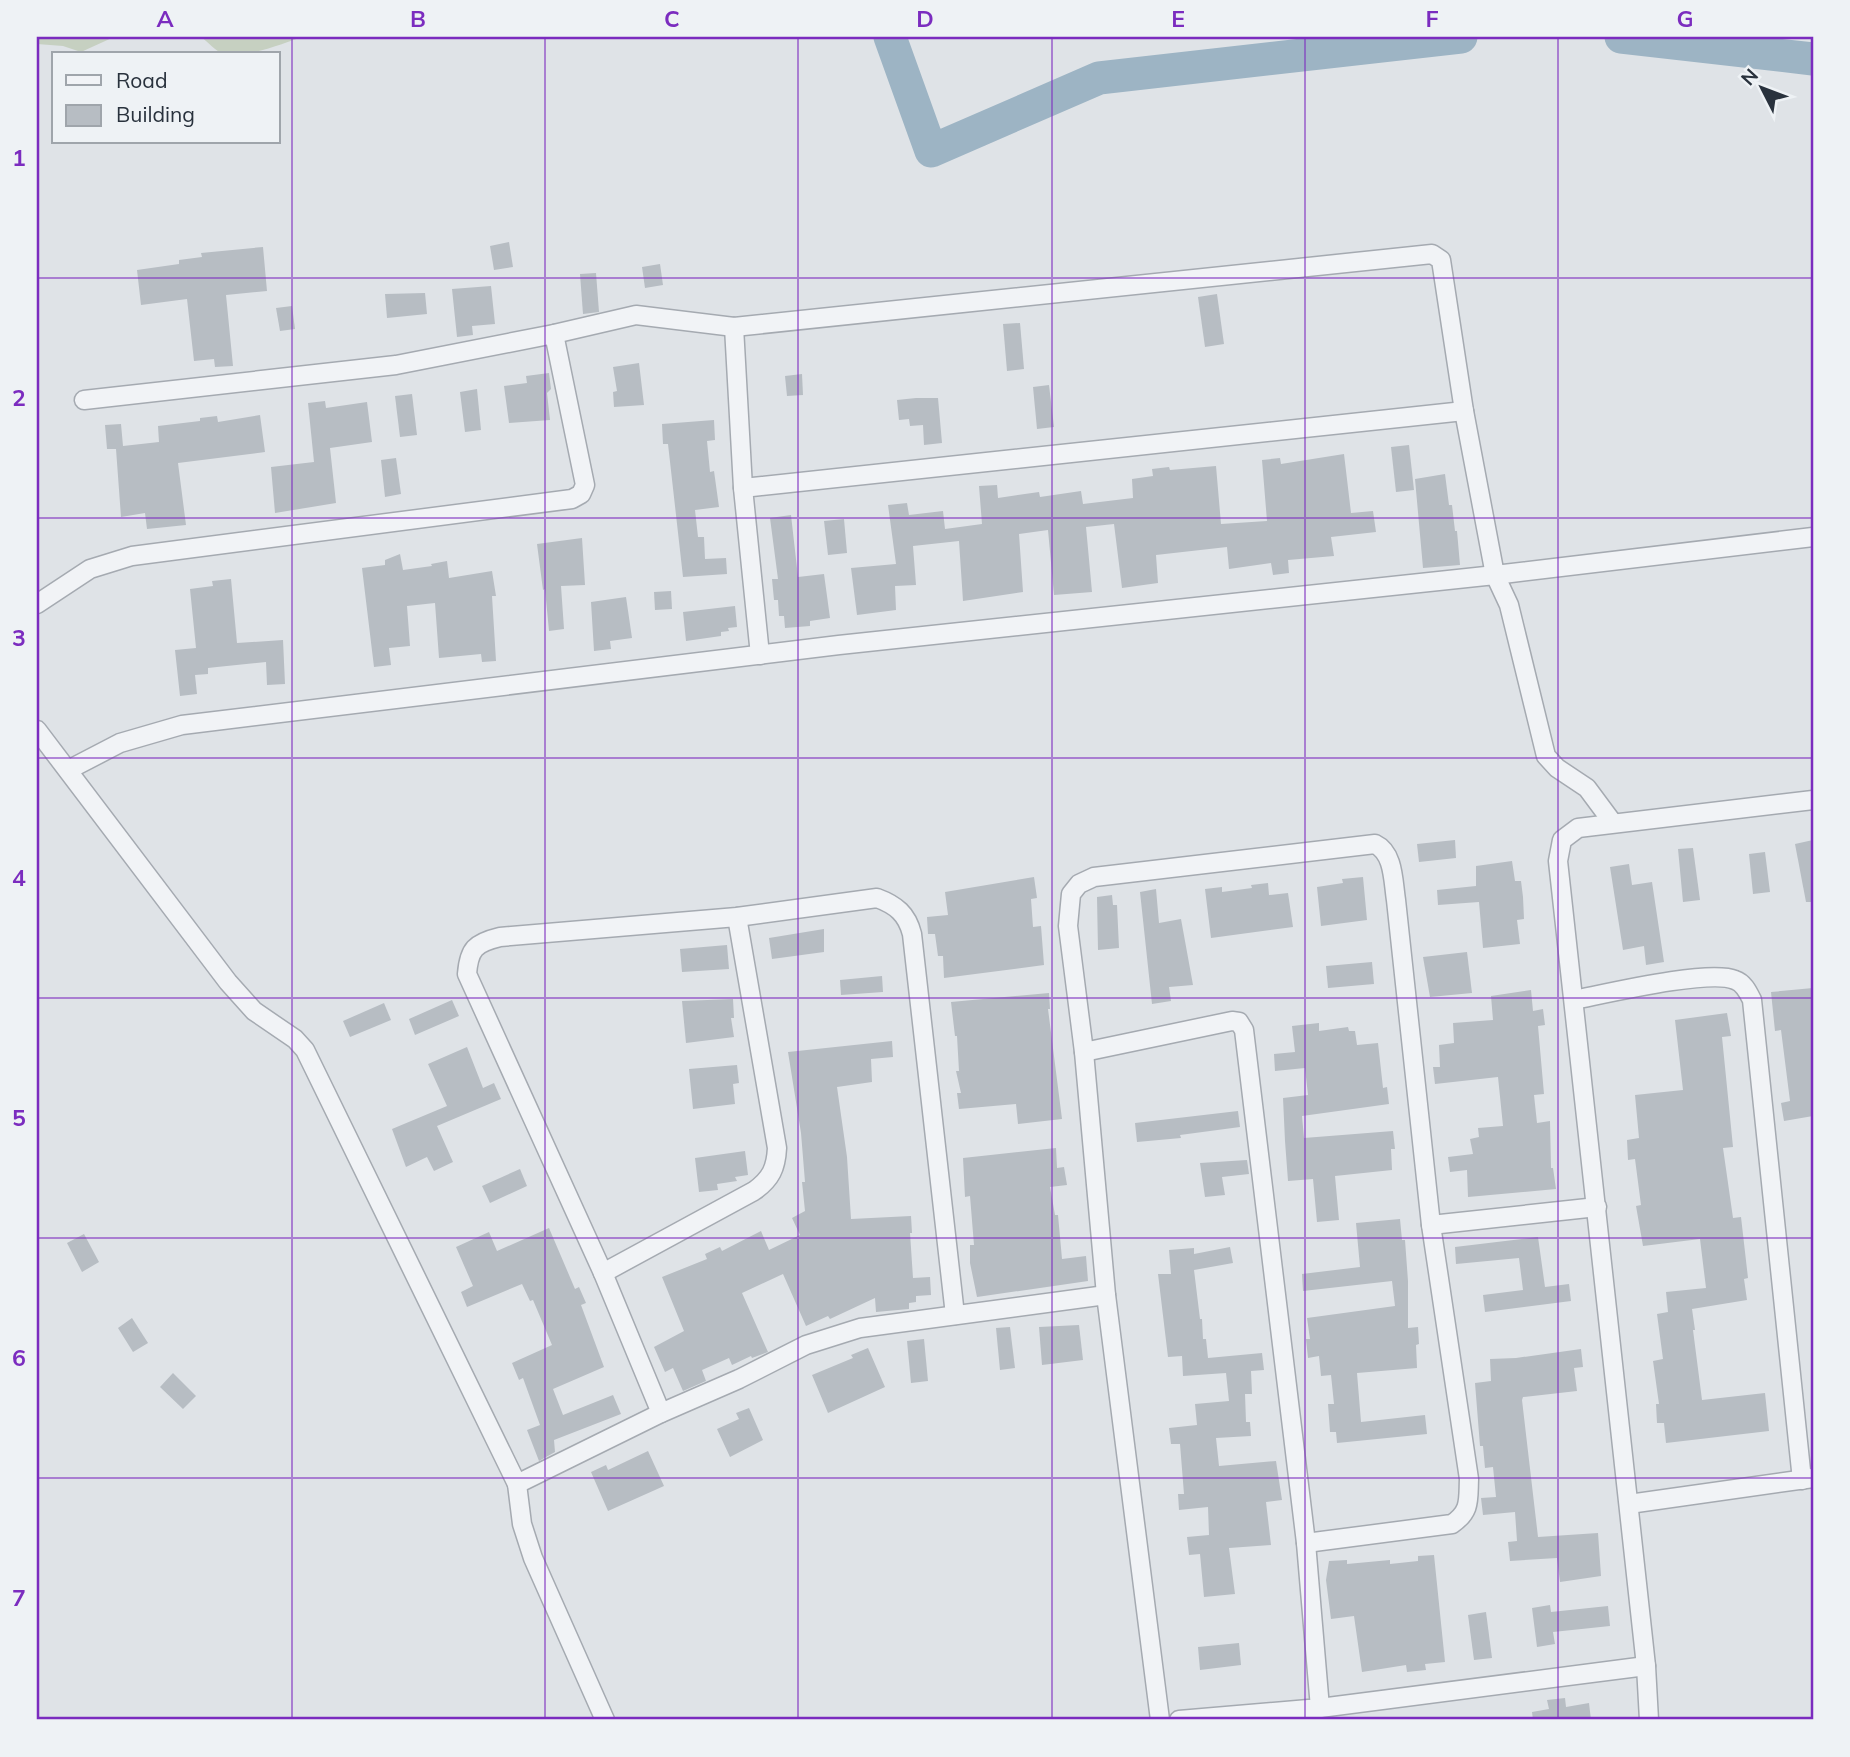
<svg xmlns="http://www.w3.org/2000/svg" width="1850" height="1757" font-family="Mulish,sans-serif">
<style>
.green{fill:#c6d0c1}
.lines{fill:none;stroke-linecap:round;stroke-linejoin:round}
.river{stroke:#9db4c4;stroke-width:33}
.building{fill:#b7bdc3}
.minor-casing{stroke:#a5aab1;stroke-width:21}
.minor{stroke:#f1f3f6;stroke-width:18}
.grid{fill:none;stroke:#7b2cbf;stroke-width:2;stroke-opacity:0.55}
.neatline{fill:none;stroke:#7b2cbf;stroke-width:2.5}
.grid-label{font-size:23px;text-anchor:middle;font-weight:bold;fill:#7b2cbf}
</style>
<rect width="100%" height="100%" fill="#dfe3e7"/>
<!-- green -->
<g class="green">
<polygon points="37,37 114,37 81,52 63,46 37,44"/>
<path d="M 201,37 L 302,37 C 285,43 241,60 224,54 C 216,52 207,41 201,37 Z"/>
</g>
<g class="lines">
<!-- river -->
<g class="river">
<polyline points="890,37 931,151 1099,78 1461,37"/>
<polyline points="1621,37 1813,59"/>
</g>
</g>
<!-- building -->
<g class="building">
<polygon points="509,242 513,267 494,270 490,246"/>
<polygon points="263,247 267,291 226,295 233,366 215,367 214,359 194,361 187,299 141,305 137,270 179,264 179,260 202,257 201,253"/>
<polygon points="660,264 663,285 645,288 642,267"/>
<polygon points="596,273 599,312 583,314 580,274"/>
<polygon points="491,286 495,324 472,326 473,335 457,337 452,289"/>
<polygon points="425,293 427,314 387,318 385,294"/>
<polygon points="1217,294 1224,344 1205,347 1198,297"/>
<polygon points="292,306 295,329 280,331 276,308"/>
<polygon points="1020,323 1024,369 1007,371 1003,324"/>
<polygon points="639,363 644,405 614,407 613,392 617,391 613,367"/>
<polygon points="549,373 551,389 547,393 550,420 509,423 504,386 527,383 526,376"/>
<polygon points="802,374 803,395 787,396 785,376"/>
<polygon points="1049,385 1054,427 1037,429 1033,387"/>
<polygon points="477,389 481,430 465,432 460,392"/>
<polygon points="412,394 417,435 400,437 395,396"/>
<polygon points="916,398 938,398 942,443 924,445 923,425 910,426 909,419 899,420 897,400"/>
<polygon points="325,401 326,408 367,402 372,442 330,448 336,503 275,513 271,467 314,462 308,403"/>
<polygon points="260,415 265,452 178,463 186,525 147,529 145,513 121,517 116,449 107,449 105,425 121,424 123,446 159,442 158,426 200,421 200,418 217,416 218,422"/>
<polygon points="714,420 715,440 707,441 710,472 714,471 719,507 695,510 698,537 704,537 705,559 726,558 727,574 683,577 668,444 663,444 662,424"/>
<polygon points="1409,445 1414,490 1396,492 1391,447"/>
<polygon points="1344,454 1351,513 1373,511 1376,532 1331,537 1334,556 1288,560 1289,573 1273,575 1271,563 1229,569 1227,547 1156,555 1158,583 1122,588 1114,524 1086,527 1092,592 1054,595 1048,530 1019,534 1023,592 963,601 959,541 913,546 916,585 895,586 896,610 857,615 851,568 896,564 888,505 907,503 909,515 943,511 945,529 982,524 979,486 997,485 998,498 1039,492 1040,497 1081,491 1083,504 1133,498 1132,479 1153,476 1152,469 1169,467 1170,470 1216,466 1221,524 1267,521 1262,460 1280,458 1281,464"/>
<polygon points="396,458 401,494 385,497 381,460"/>
<polygon points="1445,474 1449,505 1452,505 1455,531 1457,531 1460,565 1423,568 1415,479"/>
<polygon points="791,515 798,577 824,574 830,618 810,621 810,626 785,628 784,616 779,616 778,600 774,600 772,579 778,579 770,518"/>
<polygon points="844,519 847,553 828,555 824,521"/>
<polygon points="582,538 585,585 561,586 564,629 549,631 545,589 543,590 537,544"/>
<polygon points="400,554 403,570 432,566 431,564 447,561 449,578 492,571 496,596 492,596 496,661 482,662 481,654 439,658 435,603 407,606 410,646 389,648 391,665 374,667 362,568 385,565 385,560"/>
<polygon points="231,579 237,643 283,640 285,684 267,685 266,662 217,667 208,668 208,674 195,675 197,694 180,696 175,650 196,648 190,589 213,586 212,581"/>
<polygon points="671,591 672,609 655,610 654,592"/>
<polygon points="626,597 632,638 610,641 611,649 594,651 591,602"/>
<polygon points="735,606 737,627 728,628 729,631 721,632 721,636 686,641 683,612"/>
<polygon points="1455,840 1456,858 1419,862 1417,844"/>
<polygon points="1813,840 1813,902 1806,902 1795,844"/>
<polygon points="1693,848 1700,900 1683,902 1678,849"/>
<polygon points="1765,852 1770,892 1753,894 1749,854"/>
<polygon points="1512,861 1515,881 1521,881 1523,897 1524,919 1517,920 1520,944 1483,948 1479,902 1438,905 1437,890 1476,886 1476,866"/>
<polygon points="1629,864 1632,885 1652,882 1664,962 1646,965 1644,946 1623,950 1610,867"/>
<polygon points="1034,877 1037,898 1031,899 1033,927 1041,926 1044,965 944,978 943,956 938,956 935,934 928,934 927,917 948,915 945,892"/>
<polygon points="1363,877 1367,920 1321,926 1317,887 1343,883 1342,879"/>
<polygon points="1268,883 1269,895 1288,893 1293,927 1211,938 1205,889 1222,887 1222,892 1252,888 1251,885"/>
<polygon points="1156,889 1159,923 1181,919 1193,985 1169,987 1171,1001 1152,1004 1140,892"/>
<polygon points="1112,895 1113,905 1117,905 1119,948 1098,950 1097,897"/>
<polygon points="824,929 824,952 772,959 769,938"/>
<polygon points="727,945 729,969 682,972 680,949"/>
<polygon points="1467,952 1472,993 1430,997 1423,957"/>
<polygon points="1372,962 1374,984 1328,988 1326,966"/>
<polygon points="882,976 883,992 841,995 840,980"/>
<polygon points="1813,988 1813,1116 1784,1121 1781,1103 1790,1101 1781,1030 1775,1031 1771,992"/>
<polygon points="1531,990 1533,1011 1543,1009 1545,1025 1538,1026 1544,1094 1534,1095 1537,1123 1550,1121 1551,1168 1553,1168 1556,1189 1468,1197 1467,1170 1450,1172 1448,1157 1473,1154 1470,1139 1479,1137 1478,1128 1503,1126 1498,1077 1435,1084 1433,1067 1440,1067 1439,1045 1454,1043 1453,1023 1493,1020 1491,996"/>
<polygon points="1049,993 1050,1009 1048,1009 1062,1119 1018,1124 1016,1104 959,1109 957,1093 961,1093 956,1071 959,1071 957,1036 955,1036 951,1002"/>
<polygon points="733,999 734,1018 731,1018 734,1037 686,1043 682,1001"/>
<polygon points="452,1000 459,1016 415,1035 409,1019"/>
<polygon points="384,1003 391,1020 350,1037 343,1021"/>
<polygon points="1727,1013 1731,1036 1722,1037 1733,1147 1723,1148 1733,1218 1741,1217 1748,1278 1744,1279 1747,1300 1692,1309 1695,1330 1693,1330 1702,1400 1765,1393 1769,1431 1666,1443 1664,1423 1657,1423 1656,1404 1659,1404 1653,1361 1663,1359 1657,1314 1668,1312 1666,1292 1706,1288 1700,1239 1643,1246 1636,1206 1641,1205 1635,1159 1628,1160 1627,1140 1639,1138 1635,1095 1683,1090 1675,1020"/>
<polygon points="1319,1023 1319,1031 1348,1027 1349,1031 1355,1031 1357,1045 1378,1043 1383,1088 1387,1087 1389,1104 1302,1116 1304,1138 1393,1131 1395,1149 1391,1149 1392,1170 1335,1176 1339,1220 1317,1222 1313,1179 1288,1181 1285,1141 1283,1098 1308,1095 1305,1068 1275,1071 1274,1054 1295,1052 1292,1026"/>
<polygon points="892,1041 893,1057 871,1059 872,1082 837,1087 847,1157 851,1219 911,1216 912,1233 910,1233 913,1278 930,1277 931,1295 916,1296 916,1302 909,1303 909,1309 876,1312 875,1298 830,1319 828,1316 806,1326 783,1274 742,1293 768,1352 752,1358 751,1356 732,1365 729,1358 702,1370 706,1381 683,1391 673,1368 665,1372 654,1347 684,1331 662,1277 707,1259 705,1254 720,1247 722,1251 761,1231 769,1250 800,1235 792,1218 805,1211 802,1182 805,1182 801,1133 788,1052"/>
<polygon points="467,1047 483,1088 494,1083 501,1099 437,1126 453,1162 434,1171 427,1157 406,1167 392,1129 447,1106 428,1064"/>
<polygon points="737,1065 739,1083 733,1084 735,1104 693,1109 689,1069"/>
<polygon points="1238,1111 1240,1127 1180,1135 1181,1138 1137,1142 1135,1123"/>
<polygon points="1056,1148 1057,1168 1064,1167 1067,1185 1050,1187 1055,1215 1058,1215 1062,1259 1086,1256 1088,1281 977,1297 970,1263 970,1245 974,1245 970,1196 965,1197 963,1158"/>
<polygon points="745,1151 748,1175 735,1177 737,1181 717,1184 718,1190 699,1192 695,1158"/>
<polygon points="1247,1160 1249,1174 1222,1177 1225,1195 1205,1197 1200,1163"/>
<polygon points="520,1169 527,1186 490,1203 482,1186"/>
<polygon points="1400,1219 1402,1240 1405,1240 1408,1281 1408,1328 1418,1327 1419,1344 1416,1345 1417,1368 1357,1373 1361,1422 1425,1415 1427,1434 1337,1443 1336,1432 1330,1432 1328,1404 1334,1404 1331,1375 1321,1376 1319,1356 1308,1358 1306,1339 1310,1339 1307,1318 1395,1306 1392,1281 1303,1291 1302,1274 1360,1267 1356,1223"/>
<polygon points="549,1228 575,1289 579,1287 586,1303 581,1305 604,1367 553,1389 563,1415 613,1395 621,1414 554,1440 555,1452 539,1461 527,1430 540,1425 523,1378 519,1380 512,1363 552,1345 533,1300 530,1301 522,1284 467,1307 461,1292 473,1286 456,1247 489,1232 497,1251"/>
<polygon points="84,1234 99,1262 82,1272 67,1243"/>
<polygon points="1538,1237 1545,1287 1569,1284 1571,1301 1485,1312 1483,1295 1523,1290 1519,1258 1456,1264 1455,1247"/>
<polygon points="1230,1247 1233,1263 1194,1270 1200,1319 1202,1319 1203,1339 1206,1339 1208,1358 1262,1353 1264,1370 1251,1371 1252,1394 1245,1394 1246,1422 1250,1422 1251,1436 1216,1438 1219,1466 1276,1461 1282,1500 1266,1502 1271,1545 1229,1548 1235,1594 1204,1597 1200,1554 1189,1555 1187,1537 1209,1535 1208,1507 1179,1510 1178,1494 1184,1494 1180,1444 1171,1444 1169,1428 1197,1425 1195,1404 1229,1401 1226,1373 1183,1376 1182,1356 1168,1357 1158,1274 1171,1274 1169,1250 1194,1248 1194,1254"/>
<polygon points="132,1318 148,1343 133,1352 118,1328"/>
<polygon points="1079,1325 1083,1360 1042,1365 1039,1327"/>
<polygon points="1010,1327 1015,1368 1000,1370 996,1328"/>
<polygon points="924,1339 928,1381 911,1383 907,1341"/>
<polygon points="868,1348 885,1387 828,1413 812,1375 853,1358 851,1355"/>
<polygon points="1581,1349 1583,1367 1574,1368 1577,1391 1523,1397 1522,1400 1538,1537 1598,1533 1601,1576 1560,1582 1557,1558 1510,1561 1508,1542 1517,1541 1515,1512 1483,1515 1481,1498 1496,1497 1493,1467 1485,1468 1483,1446 1480,1446 1475,1383 1491,1381 1490,1359 1516,1358"/>
<polygon points="173,1373 196,1396 183,1409 160,1387"/>
<polygon points="749,1408 763,1440 730,1457 717,1429 739,1419 736,1413"/>
<polygon points="648,1451 664,1486 608,1511 591,1472 606,1465 608,1470"/>
<polygon points="1434,1555 1445,1662 1425,1664 1426,1670 1407,1672 1406,1665 1362,1672 1354,1616 1331,1619 1326,1580 1329,1561 1347,1560 1347,1564 1390,1560 1390,1564 1418,1561 1418,1556"/>
<polygon points="1550,1605 1551,1612 1608,1606 1610,1626 1553,1632 1555,1644 1537,1647 1532,1608"/>
<polygon points="1486,1612 1492,1658 1474,1660 1468,1615"/>
<polygon points="1239,1643 1241,1665 1200,1670 1198,1647"/>
<polygon points="1565,1698 1566,1707 1589,1703 1591,1720 1533,1720 1532,1712 1549,1709 1547,1700"/>
</g>
<g class="lines">
<!-- minor casing -->
<g class="minor-casing">
<g id="minor">
<polyline points="734,327 743,488"/>
<polyline points="84,400 396,365 554,334 636,315 734,327 1432,254 1441,260 1464,411 1495,575 1813,537"/>
<polyline points="37,604 90,569 132,556 572,499 581,494 585,485 554,334"/>
<polyline points="760,655 743,488 1464,411"/>
<polyline points="37,730 228,982 254,1011 295,1039 305,1050 517,1484"/>
<polyline points="68,770 120,743 182,725 839,645 1495,575 1509,605 1546,756 1557,768 1587,788 1613,823"/>
<path d="M 1574,1000 C 1605,994 1709,969 1735,980 C 1744,983 1748,992 1752,1000 L 1802,1480"/>
<polyline points="1084,1052 1232,1021 1239,1022 1244,1030 1306,1543 1320,1708 1179,1720"/>
<polyline points="1431,1225 1597,1207"/>
<path d="M 603,1273 L 754,1191 C 771,1179 776,1168 777,1148 L 737,917"/>
<path d="M 661,1413 L 603,1273 L 467,974 C 469,949 475,943 500,937 L 737,917 L 877,898 C 896,905 907,914 912,934 L 955,1315"/>
<polyline points="1629,1504 1813,1478"/>
<polyline points="1646,1666 1558,861 1562,840 1578,828 1813,800"/>
<polyline points="1320,1708 1646,1666 1649,1720"/>
<polyline points="605,1720 533,1558 522,1524 517,1484 661,1413 739,1379 806,1345 860,1328 1106,1295"/>
<path d="M 1160,1720 L 1106,1295 L 1084,1052 L 1068,926 L 1071,894 L 1079,884 L 1094,877 L 1375,844 C 1394,853 1393,881 1396,900 L 1431,1225 L 1469,1479 C 1468,1500 1471,1511 1452,1524 L 1306,1543"/>
</g>
</g>
<!-- minor -->
<use href="#minor" class="minor"/>
</g>
<!-- grid -->
<path class="grid" d="M 292,37 L 292,1720M 545,37 L 545,1720M 798,37 L 798,1720M 1052,37 L 1052,1720M 1305,37 L 1305,1720M 1558,37 L 1558,1720M 37,278 L 1813,278M 37,518 L 1813,518M 37,758 L 1813,758M 37,998 L 1813,998M 37,1238 L 1813,1238M 37,1478 L 1813,1478"/>
<!-- border -->
<rect width="1850" height="1757" fill="none" stroke="#eef2f5" stroke-width="77"/>
<!-- legend -->
<rect x="52" y="52" width="228" height="91" fill="#eef2f5" stroke="#9fa5ab" stroke-width="2"/>
<rect x="66" y="75" width="35" height="10" fill="#f1f3f6" stroke="#9fa5ab" stroke-width="2"/>
<text x="116" y="88" font-size="21" fill="#29323d">Road</text>
<rect x="66" y="105" width="35" height="21" fill="#b7bdc3" stroke="#9fa5ab" stroke-width="2"/>
<text x="116" y="122" font-size="21" fill="#29323d">Building</text>
<!-- north arrow -->
<g transform="translate(1762 88) rotate(312)" stroke="#eef2f5" stroke-width="5" paint-order="stroke">
<path d="M0-5L12 26L0 18L-12 26Z" fill="#29323d"/>
<text y="-10" font-size="19" font-weight="bold" text-anchor="middle" fill="#29323d">N</text>
</g>
<rect x="38" y="38" width="1774" height="1680" class="neatline"/>
<g class="grid-label">
<text x="165" y="27">A</text>
<text x="418" y="27">B</text>
<text x="672" y="27">C</text>
<text x="925" y="27">D</text>
<text x="1178" y="27">E</text>
<text x="1432" y="27">F</text>
<text x="1685" y="27">G</text>
<text x="19" y="166">1</text>
<text x="19" y="406">2</text>
<text x="19" y="646">3</text>
<text x="19" y="886">4</text>
<text x="19" y="1126">5</text>
<text x="19" y="1366">6</text>
<text x="19" y="1606">7</text>
</g>
</svg>
